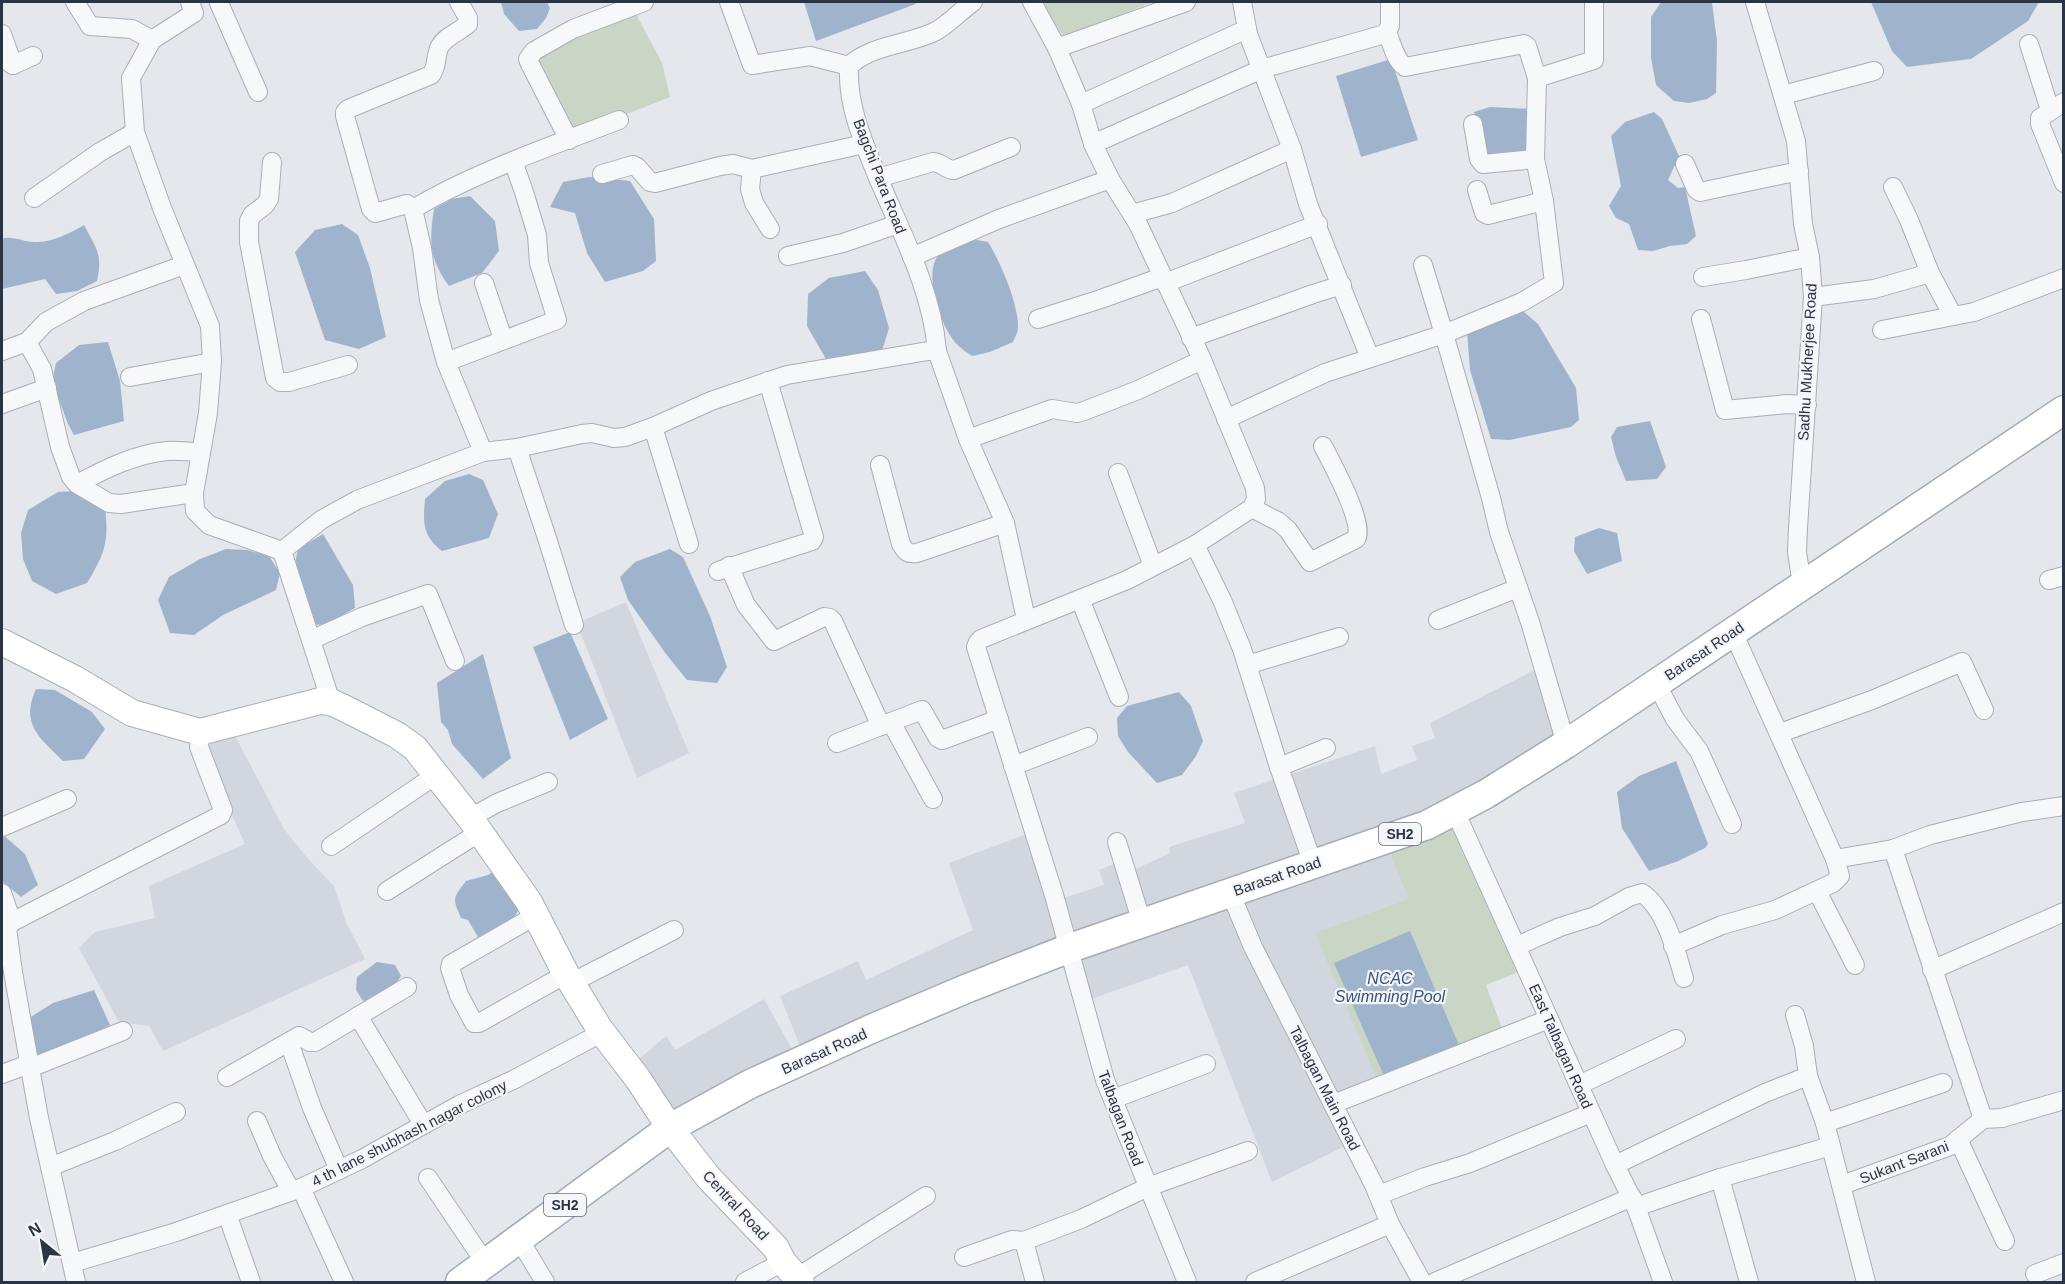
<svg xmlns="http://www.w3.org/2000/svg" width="2065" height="1284" font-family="Arial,sans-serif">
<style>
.built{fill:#d2d6de}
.green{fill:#c9d6c5}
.water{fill:#9fb4cc}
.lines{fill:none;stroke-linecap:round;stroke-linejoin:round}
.street-casing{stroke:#a9aeb7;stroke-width:20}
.secondary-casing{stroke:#a9aeb7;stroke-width:28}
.primary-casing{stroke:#a3abb8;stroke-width:31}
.street{stroke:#f7f8fa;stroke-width:18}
.secondary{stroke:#fff;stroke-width:26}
.primary{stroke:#fff;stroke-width:28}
.labels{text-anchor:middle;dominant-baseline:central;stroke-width:4.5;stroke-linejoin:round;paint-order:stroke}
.shield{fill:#f4f6f9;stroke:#676e7b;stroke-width:1.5}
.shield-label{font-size:14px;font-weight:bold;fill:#2b3445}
.street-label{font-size:15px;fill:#2b3445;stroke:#f4f6f9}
.water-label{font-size:16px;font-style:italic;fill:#34527a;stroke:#f4f6f9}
</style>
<rect width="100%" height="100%" fill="#e4e7ec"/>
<!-- built -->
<g class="built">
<polygon points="626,602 689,753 637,778 577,623"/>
<polygon points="1539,668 1560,741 1482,791 1071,944 1058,900 1104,885 1099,870 1121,861 1127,873 1170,853 1169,847 1245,823 1234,793 1375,746 1381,774 1417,760 1412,746 1435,738 1430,723"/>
<polygon points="232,730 284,829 308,859 334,886 347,924 365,959 163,1051 149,1026 119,1022 79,948 95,932 155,918 149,886 245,844 201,746"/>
<polygon points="1032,832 1065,942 803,1053 780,996 858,961 866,980 973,930 949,863"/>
<polygon points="1387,846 1410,899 1378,1081 1335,1098 1345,1146 1272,1182 1188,965 1091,999 1079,951"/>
<polygon points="764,999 797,1058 671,1120 631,1066 666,1036 675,1050"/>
</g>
<!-- green -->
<g class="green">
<polygon points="1040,2 1153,2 1064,37"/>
<polygon points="636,14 662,63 670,97 566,138 528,48"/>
<polygon points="1455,813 1524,970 1486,985 1503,1031 1378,1081 1315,933 1409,899 1387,846"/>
</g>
<!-- water -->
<g class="water">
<polygon points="501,2 547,2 550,8 546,18 537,29 519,31 504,14"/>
<polygon points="804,2 918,2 913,5 816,41"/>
<polygon points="1661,2 1712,3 1717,41 1716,93 1707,99 1689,103 1674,101 1656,85 1651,58 1651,17"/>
<polygon points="1871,2 2039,2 2028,21 1971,59 1907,67 1892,51"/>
<polygon points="1391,59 1418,140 1361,157 1336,76"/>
<polygon points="1490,107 1533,109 1532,149 1517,155 1483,158 1474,112"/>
<polygon points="1654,112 1662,119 1680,158 1674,167 1668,180 1678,188 1685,187 1696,236 1687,244 1670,246 1653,251 1638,250 1629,224 1616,218 1609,206 1621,186 1611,136 1625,122"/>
<polygon points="589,177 630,181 654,219 656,261 643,271 605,282 587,253 575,213 550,207 563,182"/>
<path d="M 470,196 L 495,221 L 499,251 L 482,273 L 449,286 C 429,259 429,241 434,209 L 452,199 Z"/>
<polygon points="342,224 358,235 370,268 386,337 359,349 325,340 295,252 315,230"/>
<path d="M 84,225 C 96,248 103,254 97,281 L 77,291 L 56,294 L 45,279 L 2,289 L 2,239 C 12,235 23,242 34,242 C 51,243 70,233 84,225 Z"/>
<path d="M 977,240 L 988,242 C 1000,261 1019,305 1018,328 C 1018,332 1015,337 1013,342 L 990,352 L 972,356 C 961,349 953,342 947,330 C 938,314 924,270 939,255 C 949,245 963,242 977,240 Z"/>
<polygon points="865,271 878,290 889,328 882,351 826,359 807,326 808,294 829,278"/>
<polygon points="1516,305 1538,324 1576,388 1579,420 1571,427 1510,440 1491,439 1470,370 1467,331"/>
<polygon points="108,342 120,381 124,421 74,435 68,424 52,381 56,363 79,345"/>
<polygon points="1650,421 1666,467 1657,479 1626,481 1616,457 1611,437 1617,427"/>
<path d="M 469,474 L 483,480 L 498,514 L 489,538 L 442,551 C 422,536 423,522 425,499 L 445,481 Z"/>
<path d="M 74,491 L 105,507 C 109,543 105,552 87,583 L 56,594 L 32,581 L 23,559 L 21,533 L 28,510 L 58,492 Z"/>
<polygon points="1599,528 1617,533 1622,561 1587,574 1574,551 1575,537"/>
<polygon points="323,534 353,585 355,608 327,624 315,625 294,569 298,549"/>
<polygon points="226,549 247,550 269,556 280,573 276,590 223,615 194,635 170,633 158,600 169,577 200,559"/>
<polygon points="670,549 683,557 710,616 727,667 717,683 687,680 666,654 628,600 620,577 635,562"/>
<polygon points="570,632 608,719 570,740 533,647"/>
<polygon points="483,654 511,758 483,779 452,744 448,730 441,722 437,683"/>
<path d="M 36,689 L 55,690 L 92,712 L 105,729 L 84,759 L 63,761 C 39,737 20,724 36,689 Z"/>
<polygon points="1179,692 1191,706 1203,741 1196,756 1182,775 1157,783 1128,752 1118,736 1117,718 1127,706"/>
<polygon points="1676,761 1708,844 1705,848 1676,862 1649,871 1622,828 1617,792 1639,776"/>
<polygon points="2,834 25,854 38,885 21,897 2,881"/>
<path d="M 498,869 L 521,904 L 514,919 L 479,939 L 468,920 L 461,918 C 452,898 453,898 466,881 L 488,875 Z"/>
<polygon points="1410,931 1459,1045 1384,1076 1334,963"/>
<path d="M 377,962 L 395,965 L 401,976 C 392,990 380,999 363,1001 L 356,990 L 357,977 Z"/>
<polygon points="94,990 110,1025 69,1046 36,1056 29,1018 53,1003"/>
</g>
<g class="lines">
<!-- street casing -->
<g class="street-casing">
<g id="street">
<polyline points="75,2 90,26 132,29 152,40"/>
<polyline points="190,2 194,13 152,40 131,78 135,132 162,208 210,326 212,362 208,413 194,493 195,511 209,525 282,551 331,702"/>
<path d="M 459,2 L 468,18 L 468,24 C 460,31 445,37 440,46 C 435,55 438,66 431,75 L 348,109 L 345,112 L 345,116 L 371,209 L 375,213 L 407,204 L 413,209 L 422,248 L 429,300 L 446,362 L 483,452"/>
<polyline points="729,2 752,65 810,56 849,66"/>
<polyline points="1032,2 1057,48 1081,104 1093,144 1110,179 1138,224 1200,355 1255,488 1256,499 1252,508 1195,545 1127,580 981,639 978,642 976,647 1054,895 1105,1080 1187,1282"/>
<polyline points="1242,2 1248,34 1292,149 1308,204 1370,358"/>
<polyline points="1755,2 1796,141 1803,224 1810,257 1813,297 1798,528 1797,552 1802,585"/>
<polyline points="219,3 258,92"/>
<path d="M 1387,32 C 1392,44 1395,60 1405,67 L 1524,44 L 1527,46 L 1537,78"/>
<polyline points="2,34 13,65"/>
<polyline points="2029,44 2050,110"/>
<polyline points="1057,48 1186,2"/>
<polyline points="2,58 13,65 33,56"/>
<polyline points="1783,95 1874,71"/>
<polyline points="2064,102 2040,118 2040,124 2064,183"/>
<polyline points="1081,104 1247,29"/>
<polyline points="1473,124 1479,159 1483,164 1535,159"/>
<polyline points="569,140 530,64 528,59 534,51 573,29 644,2"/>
<polyline points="1093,144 1262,69 1385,34 1390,26 1390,2"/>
<polyline points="272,162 269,199 265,205 252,215 249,221 249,242 275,378 280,382 289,382 348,365"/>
<polyline points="1685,164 1696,189 1700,192 1799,171"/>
<polyline points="752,169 750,189 754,203 770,229"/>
<polyline points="602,174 633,165 637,167 650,182 655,183 720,166 733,164 752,169 864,144"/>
<path d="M 878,178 L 933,162 C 941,162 946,170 954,170 L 1011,147"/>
<polyline points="1893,187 1909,220 1930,273 1953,316"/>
<polyline points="1477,190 1484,213 1488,215 1544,201"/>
<polyline points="34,198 100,152 135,132"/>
<path d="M 413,209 C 475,172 552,146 619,120"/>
<polyline points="1132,214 1172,203 1292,149"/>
<polyline points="788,256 843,243 898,224"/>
<polyline points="912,257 999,219 1110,179"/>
<polyline points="1703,277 1746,270 1810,257"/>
<polyline points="484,283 503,339"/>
<polyline points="1165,283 1318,224"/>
<polyline points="1813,297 1874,289 1930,273"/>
<polyline points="1038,319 1101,299 1162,277"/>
<polyline points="1701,319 1725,410 1787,404 1807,405"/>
<polyline points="1882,330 1974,312 2064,278"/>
<polyline points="1191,338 1313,294 1342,285"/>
<polyline points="27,342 42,369 60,447 71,477 77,484 109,503 121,504 194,493"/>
<polyline points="2,351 27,342 46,322 84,301 184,265"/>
<path d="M 937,351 C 932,289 900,230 876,173 C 862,139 847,104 849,66 C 872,44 909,45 936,31 C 946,26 963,9 973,2"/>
<polyline points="446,362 557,320 539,263 537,235 524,192 513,161"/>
<polyline points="130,377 212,362"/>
<polyline points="2,404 47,388"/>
<polyline points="1226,419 1325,373 1444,334 1423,265"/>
<polyline points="653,427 689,544"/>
<polyline points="968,439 1052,409 1077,413 1084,411 1138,390 1202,360"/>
<polyline points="517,448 547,538 574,625"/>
<path d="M 880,465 L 901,544 C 906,553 908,554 917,553 L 1005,523"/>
<polyline points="1118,473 1153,566"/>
<path d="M 77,484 C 105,469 135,454 167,451 C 178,450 189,452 200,452"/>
<path d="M 1252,508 L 1279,522 L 1288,530 L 1310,562 L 1356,539 C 1366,525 1331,462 1323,446"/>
<polyline points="1195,545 1222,600 1242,649 1279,767 1313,864"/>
<polyline points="282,551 321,520 357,500 483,452 517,448 582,434 592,433 614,438 625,437 653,427 711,401 787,375 928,351 937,351 968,439 1005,523 1026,619"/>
<polyline points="729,566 746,605 774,641 824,617 830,618 833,621 881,726"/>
<polyline points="718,571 812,541 814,537 768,381"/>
<polyline points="2049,580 2064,576"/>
<polyline points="1080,599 1119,697"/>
<polyline points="1438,620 1518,588"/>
<polyline points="1733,632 1835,859 1893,849 1930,835 2022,812 2064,806"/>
<polyline points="311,640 362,617 428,594 455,661"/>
<polyline points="1247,665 1339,637"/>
<polyline points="1656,683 1675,719 1699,751 1732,824"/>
<polyline points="891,722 933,799"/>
<polyline points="1780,733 1872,700 1962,662 1984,710"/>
<polyline points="837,743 922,710 938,738 942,740 999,719"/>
<polyline points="1566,744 1530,622 1499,532 1491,498 1444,334 1522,302 1554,283 1544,201 1535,159 1537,78 1594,60 1594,2"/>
<polyline points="1013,766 1088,737"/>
<polyline points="1279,767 1326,748"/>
<polyline points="1455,811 1615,1165 1636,1207 1663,1282"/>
<polyline points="470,818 497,803 548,782"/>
<polyline points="2,827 67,799"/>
<polyline points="1117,842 1142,923"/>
<polyline points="331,846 436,775"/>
<polyline points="1893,849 1983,1119"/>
<polyline points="387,891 480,832"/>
<polyline points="1817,891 1855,965"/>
<polyline points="1230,892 1253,947 1374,1185 1390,1224 1422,1282"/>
<polyline points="2,893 12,922"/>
<polyline points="535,916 451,964 450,968 459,995 474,1023 479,1023 566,974"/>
<path d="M 1517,946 L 1560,927 L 1595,916 L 1629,897 L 1642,893 C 1666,909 1676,952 1684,978"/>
<polyline points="1673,946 1722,925 1775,910 1833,883 1840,876 1835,859"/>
<polyline points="1932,970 2064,912"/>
<polyline points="571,983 674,930"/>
<polyline points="1795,1015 1804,1046 1808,1076 1825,1123 1866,1282"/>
<polyline points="358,1016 423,1124"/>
<polyline points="289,1042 312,1108 339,1170"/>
<polyline points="30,1068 123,1031"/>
<polyline points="2,1074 29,1064"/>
<polyline points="227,1077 299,1036 310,1042 315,1042 407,987"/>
<polyline points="1579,1085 1676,1039"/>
<polyline points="1113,1099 1206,1064"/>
<polyline points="1333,1104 1549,1019"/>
<polyline points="257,1121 272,1156 291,1191"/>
<polyline points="1825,1123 1943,1083"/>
<polyline points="1958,1139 2005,1241"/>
<polyline points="1615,1165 1765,1093 1808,1076"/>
<polyline points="50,1167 115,1141 176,1112"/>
<polyline points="428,1178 486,1264"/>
<polyline points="1720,1178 1749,1282"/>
<polyline points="1842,1185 1950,1146 1983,1119 2002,1118 2064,1100"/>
<polyline points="301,1188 344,1282"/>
<polyline points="1379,1195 1425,1177 1470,1163 1591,1113"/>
<polyline points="1636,1207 1720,1178 1831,1146"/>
<polyline points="227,1214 251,1282"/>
<polyline points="519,1239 545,1282"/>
<polyline points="1024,1241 1035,1282"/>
<polyline points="964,1257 1012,1240 1024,1241 1081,1219 1148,1187 1248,1151"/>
<polyline points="72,1263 176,1232 301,1188 362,1159 459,1105 515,1079 603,1032"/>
<polyline points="2035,1274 2064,1263"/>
<polyline points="796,1278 926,1196"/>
<polyline points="76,1282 39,1118 13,972 7,928 12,922 221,815 223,810 199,747 200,732"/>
<polyline points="745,1282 783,1262"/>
<polyline points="1255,1282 1390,1224"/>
<polyline points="1435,1282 1632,1197"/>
</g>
</g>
<!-- secondary casing -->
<g class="secondary-casing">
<polyline id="secondary" points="2,642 75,679 132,713 200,732 320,701 331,702 346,709 397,735 415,748 470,818 529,902 566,974 585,1005 599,1028 638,1079 670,1128 708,1177 776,1248 783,1262 801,1282"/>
</g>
<!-- primary casing -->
<g class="primary-casing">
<polyline id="primary" points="460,1282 670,1128 750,1084 871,1029 968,988 1070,948 1427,825 1486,794 1566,744 2064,410"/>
</g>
<!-- street -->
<use href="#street" class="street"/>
<!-- secondary -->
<use href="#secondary" class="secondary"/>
<!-- primary -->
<use href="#primary" class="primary"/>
</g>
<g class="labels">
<!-- shield labels -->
<g class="shield">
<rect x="1379" y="823" width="42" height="22" rx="4.5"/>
<rect x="544" y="1194" width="42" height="22" rx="4.5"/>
</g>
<g class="shield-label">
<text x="1400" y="834">SH2</text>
<text x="565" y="1205">SH2</text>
</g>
<!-- street labels -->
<g class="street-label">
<text transform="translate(880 176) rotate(69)">Bagchi Para Road</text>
<text transform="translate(1807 362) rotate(-87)">Sadhu Mukherjee Road</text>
<text transform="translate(1704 651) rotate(-34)">Barasat Road</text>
<text transform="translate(1277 876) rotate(-19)">Barasat Road</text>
<text transform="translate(1561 1046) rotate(66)">East Talbagan Road</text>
<text transform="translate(824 1051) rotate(-24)">Barasat Road</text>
<text transform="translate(1325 1088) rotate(63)">Talbagan Main Road</text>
<text transform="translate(1121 1118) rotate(69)">Talbagan Road</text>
<text transform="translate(409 1133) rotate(-27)">4 th lane shubhash nagar colony</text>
<text transform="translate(1904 1162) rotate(-21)">Sukant Sarani</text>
<text transform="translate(736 1205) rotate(47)">Central Road</text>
</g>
<!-- water labels -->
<g class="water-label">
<text x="1390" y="978">NCAC<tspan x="1390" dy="18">Swimming Pool</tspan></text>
</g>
</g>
<!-- border -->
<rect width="2065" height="1284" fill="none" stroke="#2b3445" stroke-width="6"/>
<!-- north arrow -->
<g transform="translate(42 1242) rotate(330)" stroke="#f4f6f9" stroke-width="4.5" paint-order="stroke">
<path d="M0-4.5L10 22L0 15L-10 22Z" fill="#2b3445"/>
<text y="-9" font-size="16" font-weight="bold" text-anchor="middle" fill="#2b3445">N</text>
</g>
</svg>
